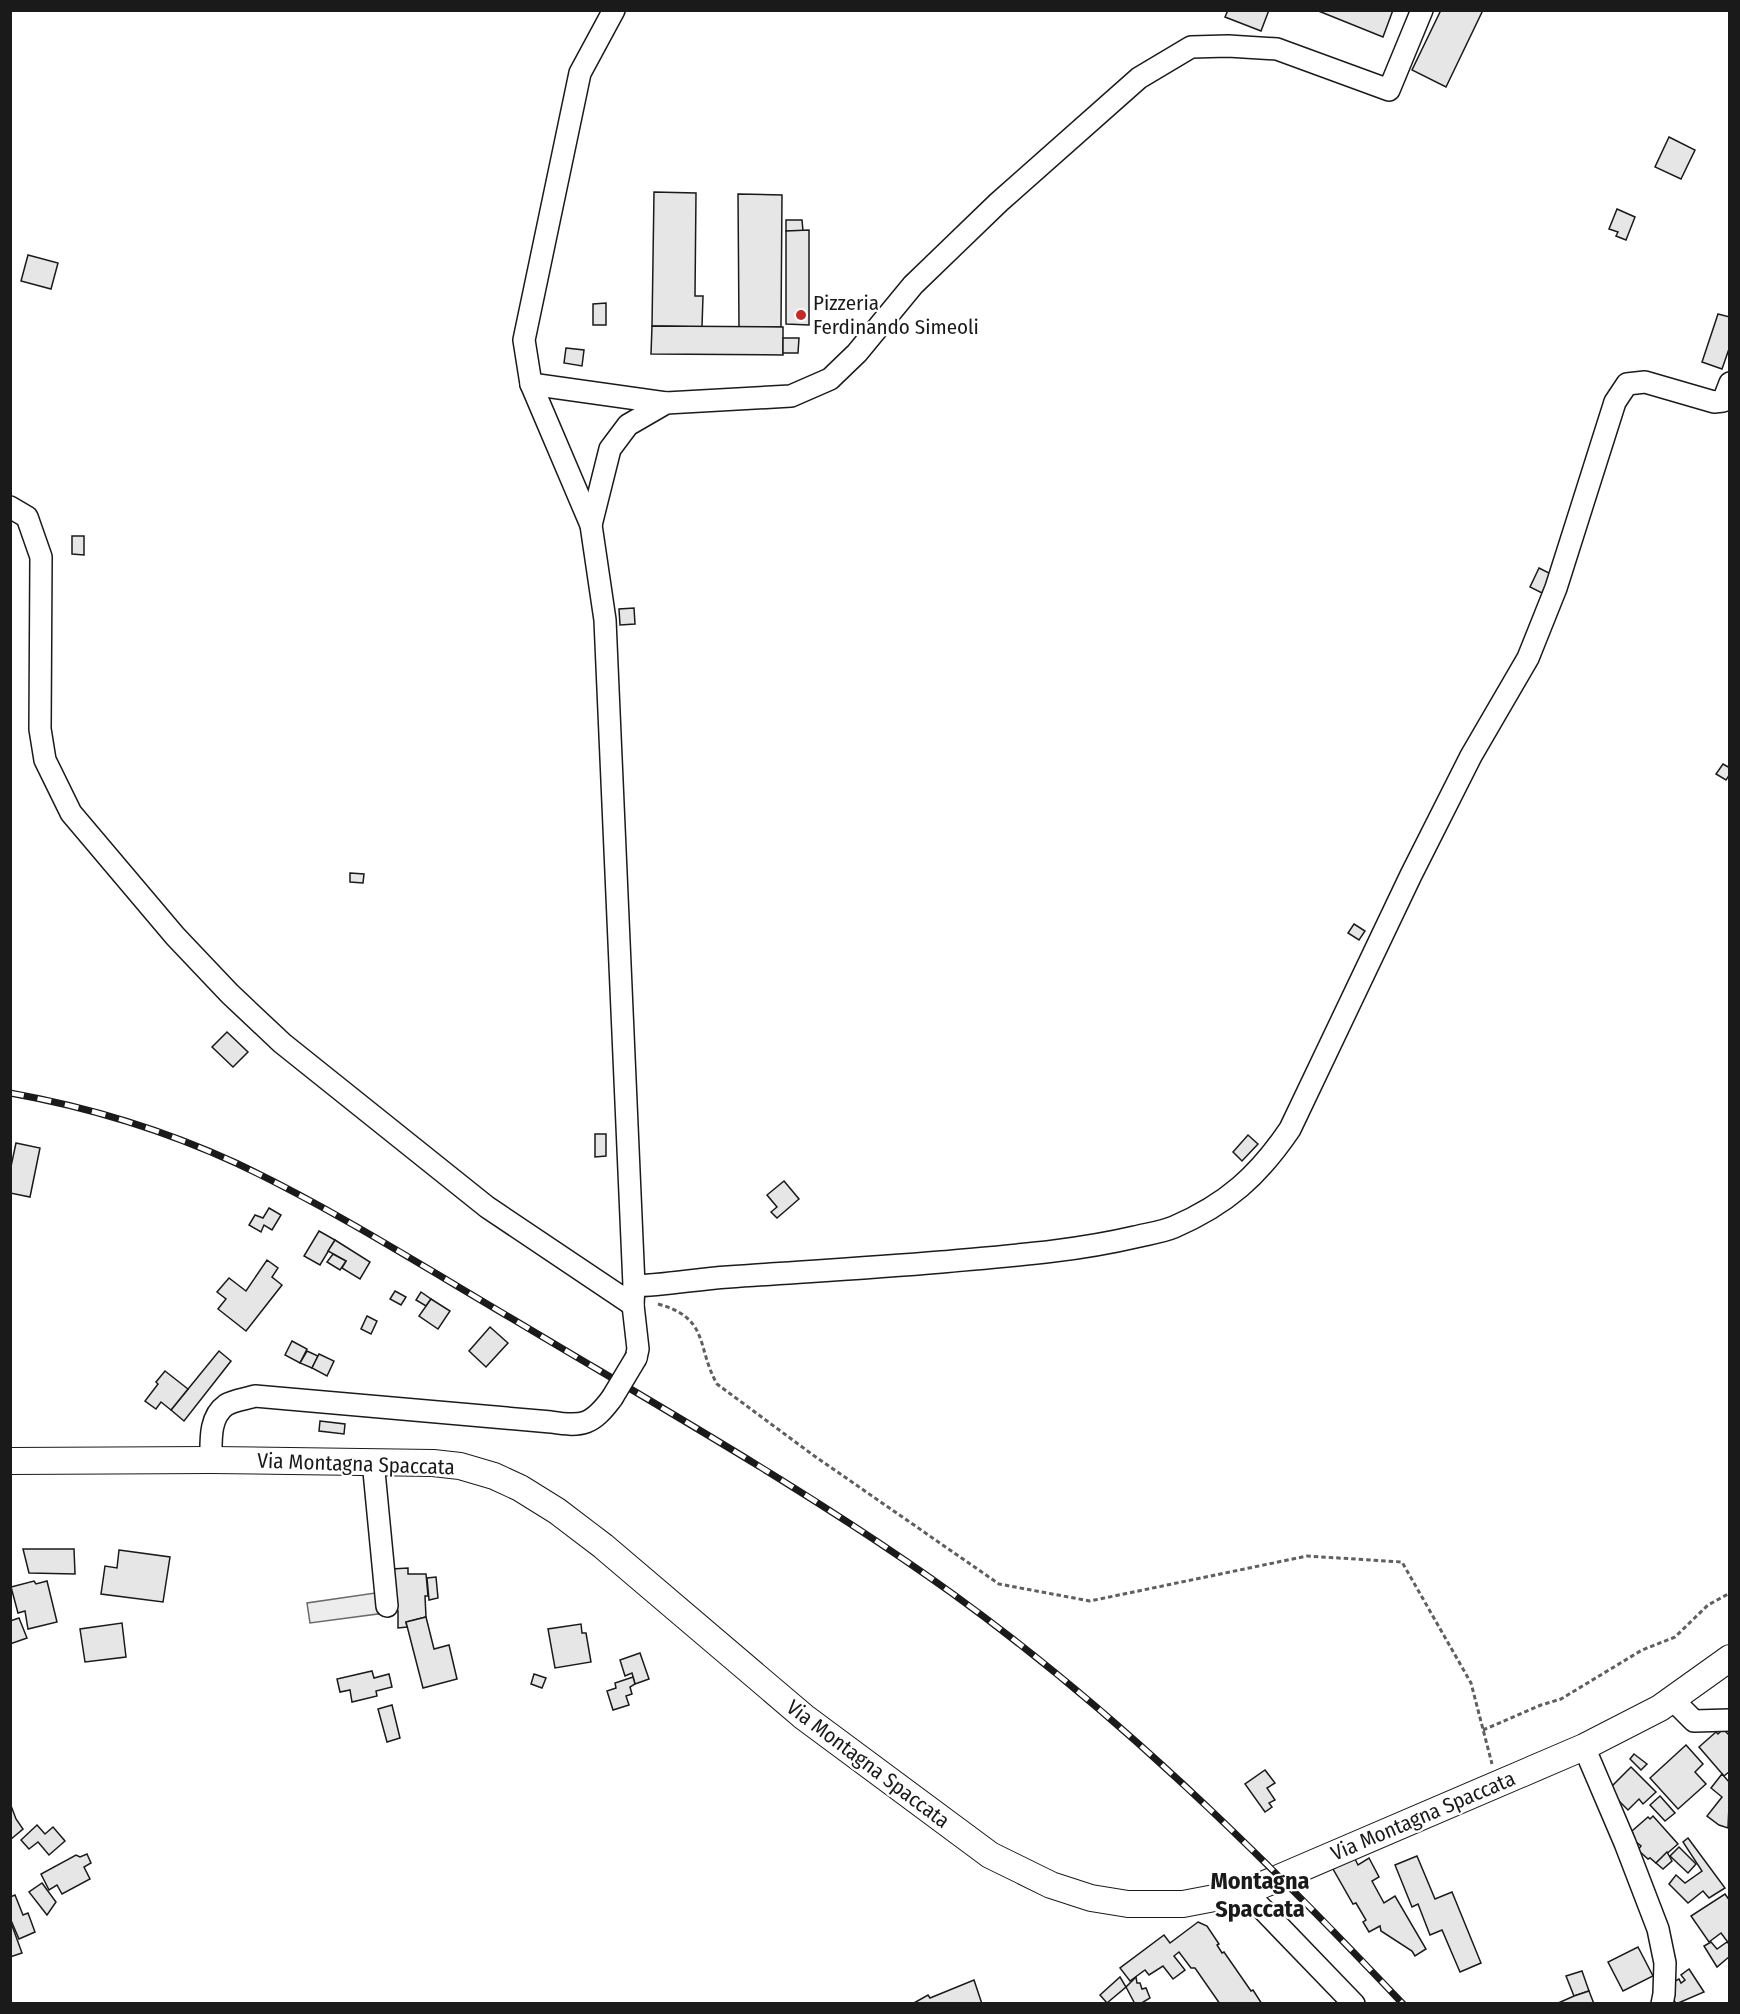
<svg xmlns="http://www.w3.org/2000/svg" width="1740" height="2014" font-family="'Fira Sans Condensed',sans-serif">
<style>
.parking{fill:#ededed;stroke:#6a6a6a;stroke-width:1.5}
.building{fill:#e6e6e6;stroke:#1a1a1a;stroke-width:1.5}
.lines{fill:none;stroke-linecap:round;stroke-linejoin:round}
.minor-casing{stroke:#1a1a1a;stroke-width:24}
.major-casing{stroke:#1a1a1a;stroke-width:28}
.path{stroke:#5f5f5f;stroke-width:3;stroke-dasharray:4.5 3;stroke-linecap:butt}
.minor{stroke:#fff;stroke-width:21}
.major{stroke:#fff;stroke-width:26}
.rail-casing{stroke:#1a1a1a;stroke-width:7}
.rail{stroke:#fff;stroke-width:4.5;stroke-dasharray:14;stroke-linecap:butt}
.minor-bridge-casing{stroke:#1a1a1a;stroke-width:24;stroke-linecap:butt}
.minor-bridge{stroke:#fff;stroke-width:21}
.poi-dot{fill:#c62828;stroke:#fff;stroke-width:2}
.labels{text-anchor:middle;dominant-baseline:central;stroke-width:4.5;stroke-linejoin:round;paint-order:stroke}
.poi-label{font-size:21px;fill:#1a1a1a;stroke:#fff;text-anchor:start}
.street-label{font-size:21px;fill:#1a1a1a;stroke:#fff}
.quarter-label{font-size:24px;font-weight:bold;fill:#1a1a1a;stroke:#fff}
</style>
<rect width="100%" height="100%" fill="#fff"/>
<!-- parking -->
<polygon class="parking" points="382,1592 385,1613 310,1623 307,1603"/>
<!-- building -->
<g class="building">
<polygon points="1228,10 1269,10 1261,31 1225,17"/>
<polygon points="1316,10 1393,10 1383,37"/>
<polygon points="1441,10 1483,10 1446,87 1412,70"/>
<polygon points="1669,137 1695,150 1681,179 1655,167"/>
<polygon points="654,192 696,193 695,296 703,296 702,327 652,326"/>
<polygon points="738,194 782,195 781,327 739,327"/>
<polygon points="1617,209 1635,217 1626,240 1616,236 1618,232 1609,229"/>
<polygon points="786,220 802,220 803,231 786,231"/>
<polygon points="809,230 809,325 786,324 786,231"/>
<polygon points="28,255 58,263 51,289 21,281"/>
<polygon points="606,303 606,325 593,325 593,304"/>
<polygon points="1718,314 1730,317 1730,346 1722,369 1702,362"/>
<polygon points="652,326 783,327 783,355 651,354"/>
<polygon points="783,338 799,338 798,353 783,353"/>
<polygon points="566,348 584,350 582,366 564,363"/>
<polygon points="72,536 84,536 84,555 72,554"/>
<polygon points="1539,568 1551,574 1542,593 1530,587"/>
<polygon points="634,608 635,624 620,625 619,609"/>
<polygon points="1723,764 1730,768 1730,774 1726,780 1716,774"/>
<polygon points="350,873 364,874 363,883 350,882"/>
<polygon points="1354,924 1365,931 1359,940 1348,933"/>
<polygon points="227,1032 248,1052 233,1067 212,1047"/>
<polygon points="595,1134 606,1134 606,1156 595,1157"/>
<polygon points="1248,1135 1258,1144 1242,1161 1233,1152"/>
<polygon points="16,1143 40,1148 30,1197 10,1193 10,1171"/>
<polygon points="784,1181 799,1199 777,1218 771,1212 777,1207 767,1195"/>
<polygon points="269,1208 281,1215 272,1230 264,1225 261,1232 249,1225 255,1215 263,1218"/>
<polygon points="319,1231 335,1240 320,1265 304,1256"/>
<polygon points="335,1240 370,1262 360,1279 342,1268 346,1261 328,1251"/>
<polygon points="333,1254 346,1261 340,1270 327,1262"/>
<polygon points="267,1260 278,1268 272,1277 282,1285 246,1331 218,1309 226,1299 217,1292 229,1278 246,1291"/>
<polygon points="395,1291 406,1297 401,1305 390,1299"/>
<polygon points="421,1292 431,1299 426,1306 416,1300"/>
<polygon points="431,1299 450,1311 438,1329 419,1316"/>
<polygon points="367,1316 377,1321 371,1334 361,1329"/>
<polygon points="490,1327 508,1343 486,1367 469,1351"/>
<polygon points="292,1341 307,1349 300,1363 285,1355"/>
<polygon points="219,1351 231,1361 184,1421 171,1410"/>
<polygon points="307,1351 318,1356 312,1368 300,1363"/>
<polygon points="319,1354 334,1361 327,1376 312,1368"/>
<polygon points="165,1371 188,1389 171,1410 161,1402 156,1409 145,1401 158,1384 156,1382"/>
<polygon points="320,1421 345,1424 344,1434 319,1431"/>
<polygon points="23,1549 74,1549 75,1574 29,1573"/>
<polygon points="119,1550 170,1557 163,1602 101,1594 105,1566 117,1568"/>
<polygon points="408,1568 408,1574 426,1574 428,1596 425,1596 426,1617 406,1622 407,1627 398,1628 398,1611 394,1611 392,1569"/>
<polygon points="436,1577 438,1598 429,1600 427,1578"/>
<polygon points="34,1581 36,1584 47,1581 57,1622 28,1629 25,1611 18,1613 11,1587"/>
<polygon points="426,1617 434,1649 449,1645 457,1679 423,1688 406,1622"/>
<polygon points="19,1618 27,1638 10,1644 10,1621"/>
<polygon points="122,1623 126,1657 85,1662 80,1629"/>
<polygon points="581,1624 582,1633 586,1633 591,1662 555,1668 548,1629"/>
<polygon points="640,1653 649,1679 635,1684 632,1673 625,1676 620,1660"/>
<polygon points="372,1671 374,1678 389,1674 392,1687 376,1691 377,1696 352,1702 350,1690 340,1692 337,1679"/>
<polygon points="534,1674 546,1678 542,1688 531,1684"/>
<polygon points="633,1677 635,1684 630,1687 632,1694 626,1696 629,1705 613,1710 607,1691 616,1688 615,1683"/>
<polygon points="392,1705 400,1738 387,1742 378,1709"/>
<polygon points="1723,1729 1730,1736 1730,1771 1724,1776 1699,1747 1716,1732 1718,1734"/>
<polygon points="1686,1745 1703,1764 1695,1772 1706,1784 1678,1809 1650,1778"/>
<polygon points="1634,1754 1647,1764 1641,1770 1630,1759"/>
<polygon points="1631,1767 1656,1792 1643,1804 1639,1799 1628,1810 1608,1790"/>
<polygon points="1265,1770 1275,1783 1267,1788 1275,1800 1269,1803 1272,1807 1265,1812 1245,1784"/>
<polygon points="1722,1774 1730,1783 1728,1828 1719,1825 1707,1816 1722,1797 1711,1788"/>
<polygon points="1660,1796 1675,1813 1665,1821 1650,1805"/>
<polygon points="10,1803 16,1819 23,1829 10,1840"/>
<polygon points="1653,1816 1678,1844 1656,1863 1650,1858 1648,1859 1638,1850 1641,1846 1630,1837 1633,1834 1632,1831 1648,1817 1650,1819"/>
<polygon points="37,1825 45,1834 53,1827 65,1841 49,1855 38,1842 29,1849 21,1840"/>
<polygon points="1688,1838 1725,1888 1709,1898 1703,1891 1688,1903 1669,1884 1676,1875 1685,1883 1702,1871 1683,1842"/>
<polygon points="1679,1847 1696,1864 1688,1873 1670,1856"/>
<polygon points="1667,1852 1672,1861 1663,1869 1656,1863"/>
<polygon points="87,1854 91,1863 84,1867 90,1879 62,1894 57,1885 49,1890 41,1874 76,1855 80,1857"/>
<polygon points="1417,1856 1435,1899 1452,1892 1481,1963 1460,1972 1442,1930 1430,1935 1418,1904 1412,1907 1395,1865"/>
<polygon points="1354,1857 1358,1865 1369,1858 1379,1877 1372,1881 1384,1903 1395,1896 1426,1949 1415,1956 1412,1951 1381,1931 1380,1926 1369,1932 1363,1922 1366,1920 1356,1903 1353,1904 1333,1869"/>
<polygon points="42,1883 56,1902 47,1915 29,1892"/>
<polygon points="1725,1894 1730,1901 1730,1945 1721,1933 1709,1942 1691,1916"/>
<polygon points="15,1895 23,1915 28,1913 35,1932 19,1939 10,1918 10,1897"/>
<polygon points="10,1920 22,1953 10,1957"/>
<polygon points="1198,1922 1207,1926 1219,1944 1217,1945 1222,1953 1224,1952 1251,1991 1253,1990 1262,2004 1220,2004 1195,1968 1191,1968 1179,1952 1174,1956 1185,1970 1173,1979 1163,1966 1149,1975 1145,1970 1130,1981 1120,1968 1164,1935 1170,1943"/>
<polygon points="1711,1942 1717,1949 1727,1942 1730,1945 1730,1956 1717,1967 1704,1946"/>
<polygon points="1638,1947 1653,1976 1623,1991 1608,1962"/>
<polygon points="1689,1969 1704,1992 1676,2004 1668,1988 1669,1984 1679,1979 1681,1983 1685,1980 1681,1975"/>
<polygon points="1582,1971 1589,1991 1574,1996 1566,1976"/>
<polygon points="1120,1977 1126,1987 1107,2003 1100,1995"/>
<polygon points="1136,1977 1137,1983 1140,1983 1142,1989 1146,1988 1150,1998 1140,2004 1135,2004 1126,1987"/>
<polygon points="974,1980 982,2004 912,2004 928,1995 930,1998"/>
<polygon points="1589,1991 1594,2004 1556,2004 1574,1996"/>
</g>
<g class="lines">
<!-- minor casing -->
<g class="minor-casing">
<g id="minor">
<polyline points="614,10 580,73 524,340 531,384 591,525 605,620 634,1286 633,1305 638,1349 636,1358"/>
<polyline points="531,384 666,403"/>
<polyline points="10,507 27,517 41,557 40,729 45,760 71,813 175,936 230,994 282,1043 487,1207 633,1305"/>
<polyline points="591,525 610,449 628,425 666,403 791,396 830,379 857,353 913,285 999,202 1139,78 1191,47 1228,46 1277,49 1389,90 1422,10"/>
<path d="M 634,1286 C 666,1285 697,1279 728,1277 C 799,1272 870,1268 941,1262 C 1006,1256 1071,1252 1135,1237 C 1147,1234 1162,1232 1174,1227 C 1227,1204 1258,1176 1290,1129 L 1411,875 L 1471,756 L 1528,658 L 1556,588 L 1615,402 L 1627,384 L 1645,382 L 1714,402 L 1723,401 L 1730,383"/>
<path d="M 211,1460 C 211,1441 209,1417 226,1405 C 234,1400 246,1399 255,1396 L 551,1422 C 583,1427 592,1425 612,1398"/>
<polyline points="373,1461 387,1606"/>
<polyline points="1673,1700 1694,1721 1730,1720"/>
<polyline points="1584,1747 1625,1843 1658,1929 1665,1963 1664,1994 1662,2004"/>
<polyline points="1246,1892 1354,2004"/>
</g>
</g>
<!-- major casing -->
<g class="major-casing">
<polyline id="major" points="10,1461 211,1460 433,1463 460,1466 494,1476 520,1488 557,1511 603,1546 804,1717 990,1855 1051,1885 1091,1898 1128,1904 1183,1904 1246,1892 1584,1747 1660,1708 1730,1658"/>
</g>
<!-- path -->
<g class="path">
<path d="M 658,1304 C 710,1318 696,1347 717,1384 L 813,1455 L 999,1584 L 1090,1601 L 1307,1556 L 1402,1562 L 1471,1683 L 1492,1764"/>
<polyline points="1483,1730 1541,1705 1561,1699 1642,1650 1675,1637 1708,1605 1730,1593"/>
</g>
<!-- minor -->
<use href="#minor" class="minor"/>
<!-- major -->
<use href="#major" class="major"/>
<!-- rail casing -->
<g class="rail-casing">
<path id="rail" d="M 10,1093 C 88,1107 164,1130 236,1163 C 333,1209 424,1267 516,1321 C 663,1409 814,1494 953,1594 C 1119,1714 1263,1856 1403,2004"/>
</g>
<!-- rail -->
<use href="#rail" class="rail"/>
<!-- minor-bridge casing -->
<g class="minor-bridge-casing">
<polyline id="minor-bridge" points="612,1398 636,1358"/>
</g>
<!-- minor-bridge -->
<use href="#minor-bridge" class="minor-bridge"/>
</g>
<!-- markers -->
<circle class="poi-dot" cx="801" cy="315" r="6"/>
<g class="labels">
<!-- poi labels -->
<g class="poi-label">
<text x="813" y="303">Pizzeria<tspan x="813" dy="24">Ferdinando Simeoli</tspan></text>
</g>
<!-- street labels -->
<g class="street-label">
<text transform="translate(356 1464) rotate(2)">Via Montagna Spaccata</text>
<text transform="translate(868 1764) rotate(37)">Via Montagna Spaccata</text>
<text transform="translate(1423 1816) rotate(-23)">Via Montagna Spaccata</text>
</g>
<!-- quarter labels -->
<g class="quarter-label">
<text x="1260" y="1881">Montagna<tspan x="1260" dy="28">Spaccata</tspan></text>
</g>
</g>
<!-- border -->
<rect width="1740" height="2014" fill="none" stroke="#1a1a1a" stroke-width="24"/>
</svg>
